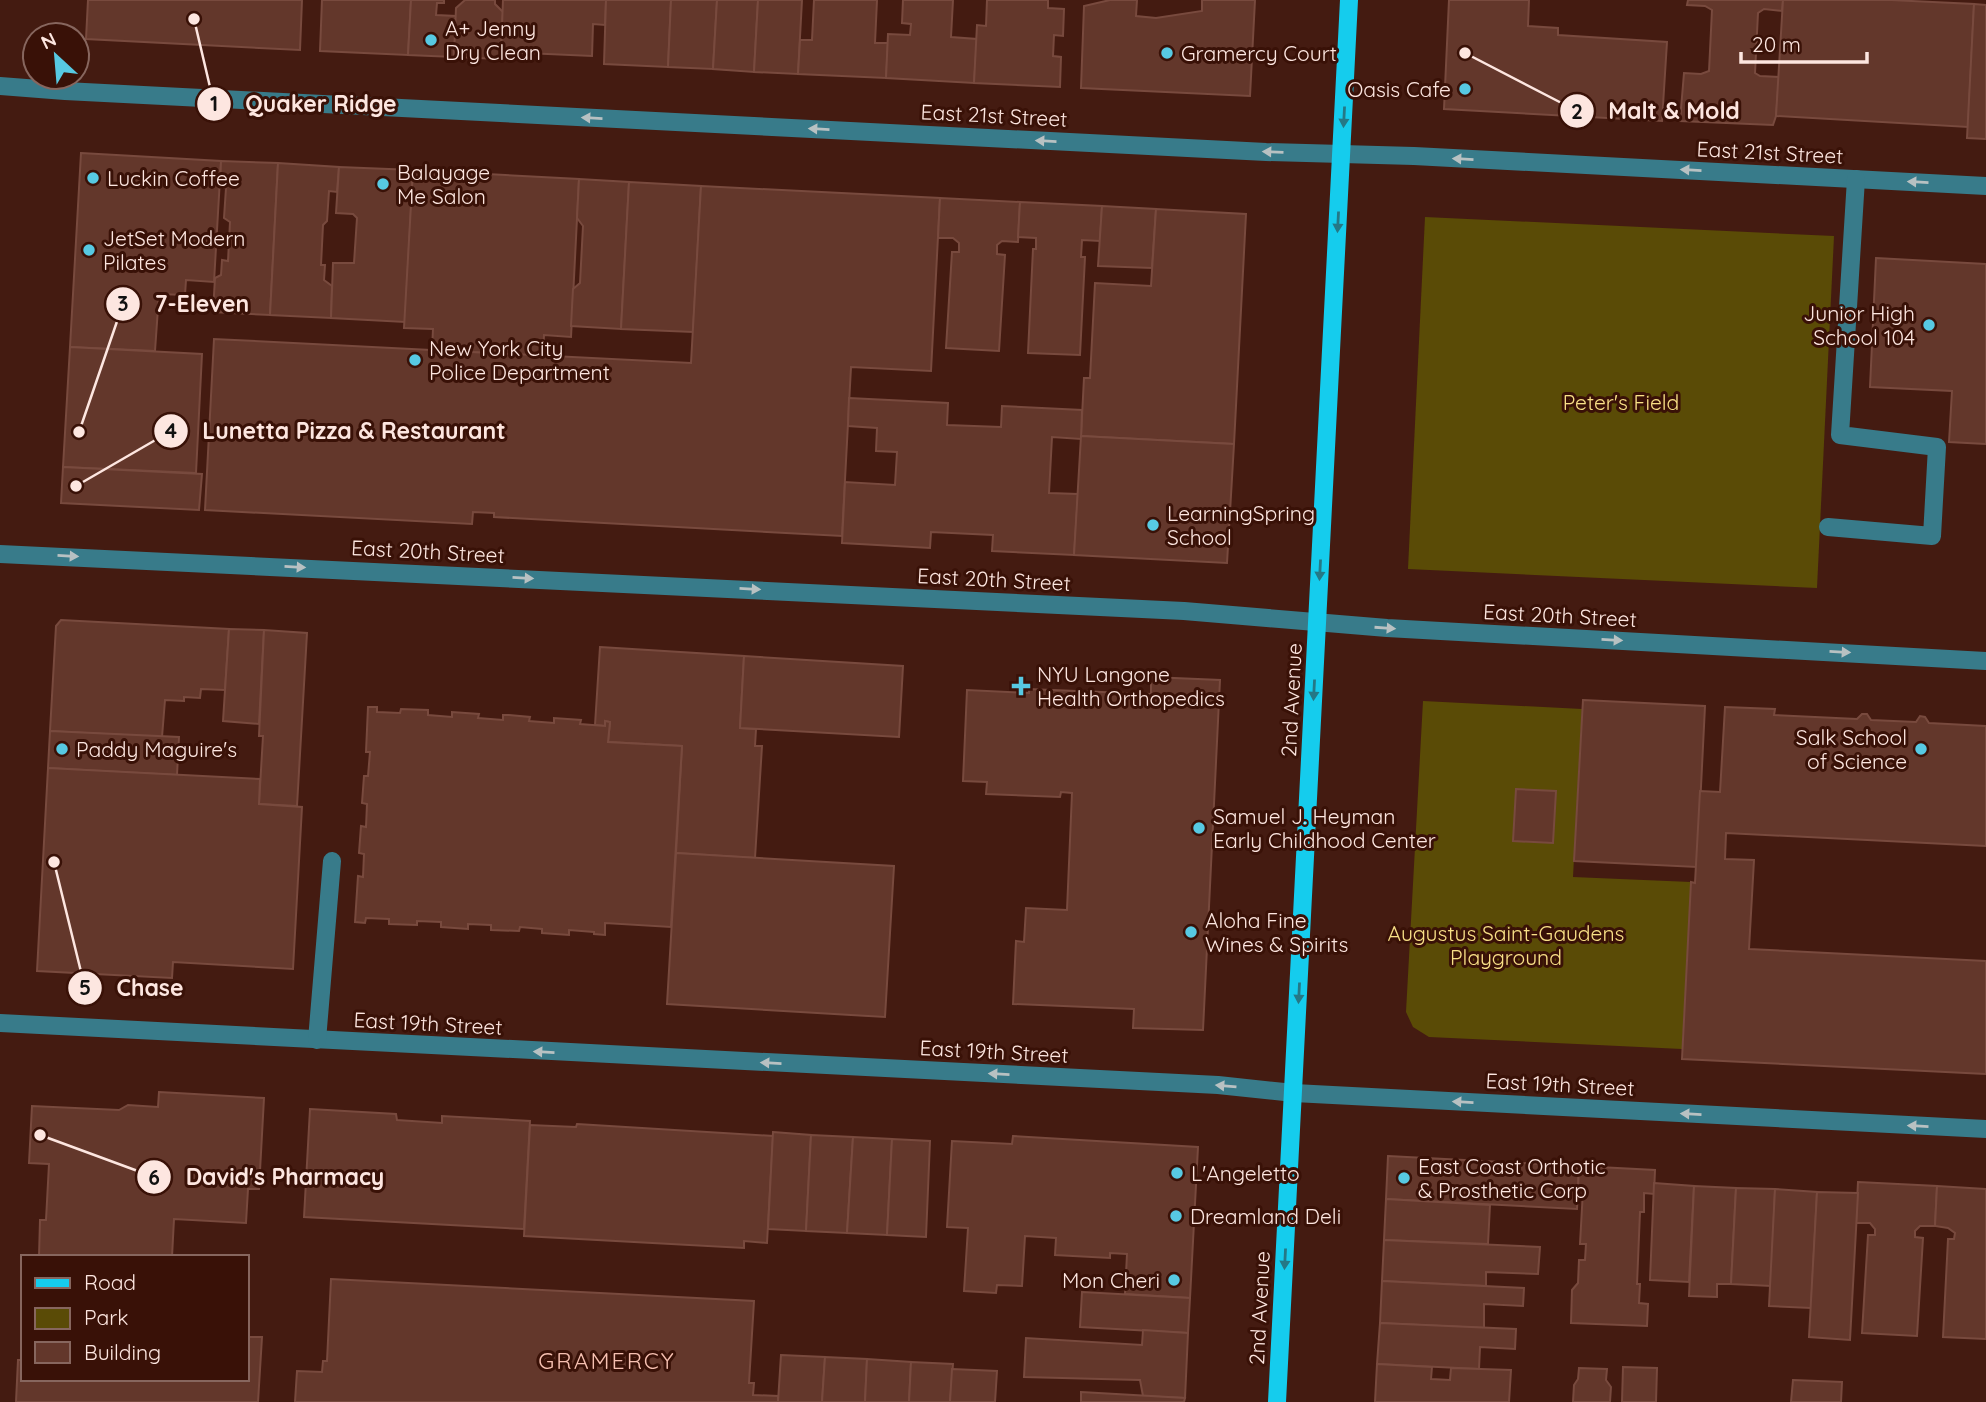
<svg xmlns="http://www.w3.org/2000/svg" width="1986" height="1402" font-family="Quicksand,sans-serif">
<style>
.park{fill:#5a4b06}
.building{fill:#63372b;stroke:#784a3e;stroke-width:2}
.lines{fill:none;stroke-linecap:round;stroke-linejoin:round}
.minor{stroke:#387b8a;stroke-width:18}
.major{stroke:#15cced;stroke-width:18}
.oneway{fill:#257886}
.oneway2{fill:#b8c1c2}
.poi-dot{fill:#57c9e2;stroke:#391107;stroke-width:2.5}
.labels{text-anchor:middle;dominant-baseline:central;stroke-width:6;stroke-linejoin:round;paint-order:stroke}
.poi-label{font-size:21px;fill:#fde6e0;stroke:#391107;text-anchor:start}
.street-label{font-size:21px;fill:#fde6e0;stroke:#391107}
.park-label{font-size:21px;fill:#f9e187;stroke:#391107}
.neighbourhood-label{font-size:23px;letter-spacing:2px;fill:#f6c0b1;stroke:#391107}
.leader{fill:none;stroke:#fde6e0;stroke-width:2.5}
.callout-dot{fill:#fde6e0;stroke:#391107;stroke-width:2.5}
.mark-label{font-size:21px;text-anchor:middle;font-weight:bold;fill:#111}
.callout-label{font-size:23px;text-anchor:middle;font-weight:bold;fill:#fde6e0;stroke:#391107;stroke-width:6;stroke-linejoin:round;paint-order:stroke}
</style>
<rect width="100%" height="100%" fill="#441b11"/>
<!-- park -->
<g class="park">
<polygon points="1425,217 1834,236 1817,588 1408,569"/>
<polygon points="1423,701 1582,709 1573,877 1691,882 1682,1049 1429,1037 1413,1027 1406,1012"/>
</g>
<!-- building -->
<g class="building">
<polygon points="88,0 302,0 300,50 86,39"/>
<polygon points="322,0 411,0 408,55 320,51"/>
<polygon points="411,0 444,0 444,3 437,3 436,15 456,16 454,57 408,55"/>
<polygon points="465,0 495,0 495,4 503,12 500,59 454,57 456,8"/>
<polygon points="503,0 606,0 605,25 593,24 592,56 501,52"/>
<polygon points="606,0 671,0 668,67 604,64"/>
<polygon points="671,0 717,0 713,69 668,67"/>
<polygon points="717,0 758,0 754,72 713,69"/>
<polygon points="758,0 802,0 798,74 754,72"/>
<polygon points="814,0 877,0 875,43 888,43 886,78 798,74 800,40 812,40"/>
<polygon points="903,0 953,0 951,37 977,39 974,83 886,78 888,34 910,35 911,24 902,23"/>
<polygon points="987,0 1048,0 1048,8 1064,9 1063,36 1054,35 1053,56 1061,57 1060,87 974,83 977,25 986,26"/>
<polygon points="1110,0 1137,0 1136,16 1156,18 1202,11 1202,0 1255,0 1250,96 1081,88 1084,6"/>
<polygon points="1449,0 1529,0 1528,26 1558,28 1558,35 1667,42 1662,121 1444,109"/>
<polygon points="1688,0 1783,0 1782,11 1764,9 1758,13 1755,73 1760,76 1779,77 1776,116 1773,125 1680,121 1684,73 1701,74 1709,71 1712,10 1705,6 1687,5"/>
<polygon points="1783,0 1891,0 1974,4 1968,127 1776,116"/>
<polygon points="1974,4 1986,5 1986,139 1967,138"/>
<polygon points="81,153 221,161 214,282 186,280 185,295 159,294 155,351 70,347"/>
<polygon points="221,161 278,163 270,315 213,312 215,278 221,275 222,260 228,261 230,222 224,218 226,188 220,188"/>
<polygon points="278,163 339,167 337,192 329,191 327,221 323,225 321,265 325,265 324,280 332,286 331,318 270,315"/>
<polygon points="339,167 413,170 405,322 331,318 333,263 354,263 357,218 353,214 336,213"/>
<polygon points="413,170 579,179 571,337 544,335 543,356 432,350 433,329 404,328"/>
<polygon points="579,179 629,182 621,329 571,326 573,289 580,283 583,226 577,218"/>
<polygon points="629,182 701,186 693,332 621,329"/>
<polygon points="701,186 940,198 931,371 851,367 842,536 494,517 494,513 473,512 472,524 205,510 214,339 691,363"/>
<polygon points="940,198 1020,202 1018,242 1002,241 997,245 997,254 1005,255 999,351 946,348 952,252 959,252 959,243 953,238 938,238"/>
<polygon points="1020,202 1102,206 1100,241 1082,240 1081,257 1085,257 1080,355 1028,353 1033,249 1036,249 1036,238 1018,237"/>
<polygon points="1102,206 1156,209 1152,268 1098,266"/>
<polygon points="1156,209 1246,214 1234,444 1081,436 1084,378 1090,378 1095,283 1151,286"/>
<polygon points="1876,258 1986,264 1986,444 1949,442 1952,391 1870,387"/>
<polygon points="70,347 202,354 196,473 63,467"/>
<polygon points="849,398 948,403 947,425 1001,427 1002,406 1082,410 1081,439 1052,437 1049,493 1078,494 1074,555 992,551 993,535 931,532 930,548 842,543 845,482 895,485 897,452 876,451 877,428 848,426"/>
<polygon points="1081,436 1234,444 1227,563 1074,555"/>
<polygon points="63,467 202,474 199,510 61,503"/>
<polygon points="61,620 229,629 225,690 201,689 200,698 184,697 184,701 165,700 162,737 50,731 56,626"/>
<polygon points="229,629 264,630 259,724 223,721"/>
<polygon points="264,630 307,633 297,806 259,804 263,736 259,736"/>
<polygon points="600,647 744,656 740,728 756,729 755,746 762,746 755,858 676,853 682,746 608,742 610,722 605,721 605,726 595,725"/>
<polygon points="744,656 903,666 899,737 740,728"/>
<polygon points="1151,677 1220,680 1203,1030 1133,1028 1134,1009 1013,1004 1016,941 1024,942 1026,908 1067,910 1072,793 1061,792 1060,797 986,794 987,782 963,781 967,690 1029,693 1029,689 1151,694"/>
<polygon points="1583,700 1705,706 1697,867 1574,861"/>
<polygon points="368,707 377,707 377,712 400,713 401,709 428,710 428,715 452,717 452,712 479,714 478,718 503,720 503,715 509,715 530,717 529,721 554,723 554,718 581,720 580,724 605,726 605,721 610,722 608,742 682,746 671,927 605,923 605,935 594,934 594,932 569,930 569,935 542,933 542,929 520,927 519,931 491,930 491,925 468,924 468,929 441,927 441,922 417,921 417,925 389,924 389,919 366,918 365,923 355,922 358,876 363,877 364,854 359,853 361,826 366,827 367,804 362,803 364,776 368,776 370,752 366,752"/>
<polygon points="1725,707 1775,709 1774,715 1857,719 1862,714 1867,714 1871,720 1916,722 1920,716 1925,717 1929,723 1986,726 1986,846 1726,833 1725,859 1754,860 1749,949 1986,961 1986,1074 1682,1059 1691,882 1695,883 1700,791 1720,792"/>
<polygon points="50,731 179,737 177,775 48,768"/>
<polygon points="48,768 260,779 259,804 302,807 293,969 173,962 172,978 37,971"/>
<polygon points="1516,789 1556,791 1553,843 1513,841"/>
<polygon points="676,853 894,866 885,1017 667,1004"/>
<polygon points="159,1092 264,1098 259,1189 248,1189 246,1223 174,1219 172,1257 39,1257 40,1220 46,1220 49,1164 29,1163 32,1106 119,1110 128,1105 158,1107"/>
<polygon points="310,1109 396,1114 397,1120 442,1123 442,1116 530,1121 524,1229 304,1217"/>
<polygon points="577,1124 773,1136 767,1243 744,1241 744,1248 524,1236 530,1125 576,1127"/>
<polygon points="773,1132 811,1135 806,1231 768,1229"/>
<polygon points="811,1135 853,1137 847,1233 806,1231"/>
<polygon points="1013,1136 1198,1147 1190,1298 1125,1294 1127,1254 1110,1253 1110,1258 1055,1255 1056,1238 1025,1236 1022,1286 997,1285 996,1293 964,1291 968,1228 947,1227 952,1141 1012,1144"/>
<polygon points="853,1137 892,1139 887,1235 847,1233"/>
<polygon points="892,1139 930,1141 926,1237 887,1235"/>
<polygon points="1388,1156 1579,1166 1577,1209 1386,1199"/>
<polygon points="1579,1166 1655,1170 1654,1194 1644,1193 1644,1212 1640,1212 1637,1284 1640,1284 1639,1303 1648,1304 1647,1326 1571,1323 1572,1290 1578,1283 1579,1260 1585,1260 1586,1244 1580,1244 1583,1190 1578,1190"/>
<polygon points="1858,1182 1937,1186 1935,1226 1920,1226 1915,1231 1915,1237 1923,1238 1917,1336 1862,1333 1868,1235 1875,1235 1875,1229 1870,1223 1856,1223"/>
<polygon points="1654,1183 1694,1186 1689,1282 1650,1280"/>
<polygon points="1694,1186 1736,1188 1731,1284 1717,1284 1717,1297 1689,1296"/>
<polygon points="1937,1186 1986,1189 1986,1339 1943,1337 1948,1239 1954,1239 1955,1233 1948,1228 1935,1226"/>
<polygon points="1736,1188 1775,1189 1771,1286 1731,1284"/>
<polygon points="1775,1189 1817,1192 1811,1308 1769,1306"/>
<polygon points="1817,1192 1858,1193 1850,1340 1809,1337"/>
<polygon points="1386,1199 1490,1205 1488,1244 1384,1240"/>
<polygon points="1384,1240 1540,1247 1538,1274 1486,1272 1486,1286 1382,1281"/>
<polygon points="331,1279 754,1301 749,1383 754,1383 753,1395 778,1396 778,1402 295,1402 297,1371 322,1372 323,1361 327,1361"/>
<polygon points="1382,1281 1524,1288 1523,1306 1484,1304 1484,1328 1380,1323"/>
<polygon points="1082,1292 1190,1298 1188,1333 1080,1327"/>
<polygon points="1380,1323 1516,1329 1515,1349 1480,1347 1479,1369 1377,1364"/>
<polygon points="1143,1330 1188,1333 1185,1398 1143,1396 1140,1380 1024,1377 1026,1338 1142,1345"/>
<polygon points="247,1337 262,1337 258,1402 16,1402 18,1360 23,1360 23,1379 247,1379"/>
<polygon points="781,1355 825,1357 822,1402 778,1402"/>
<polygon points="825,1357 867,1359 865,1402 822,1402"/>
<polygon points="867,1359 911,1362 909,1402 865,1402"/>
<polygon points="911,1362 953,1364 950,1402 909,1402"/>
<polygon points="1377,1364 1432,1367 1431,1379 1450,1380 1451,1368 1511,1370 1509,1402 1375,1402"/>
<polygon points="1623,1367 1657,1368 1656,1402 1622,1402"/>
<polygon points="1579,1368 1607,1369 1606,1380 1611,1387 1610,1402 1573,1402 1574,1385 1578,1379"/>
<polygon points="952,1369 997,1371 995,1402 950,1402"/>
<polygon points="1793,1380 1842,1382 1841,1402 1791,1402"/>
<polygon points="1081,1392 1185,1398 1184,1402 1081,1402"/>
</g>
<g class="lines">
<!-- minor -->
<g class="minor">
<polyline points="0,86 65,91 1266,152 1414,156 1986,186"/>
<polyline points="1828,527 1932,536 1937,447 1840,435 1856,179"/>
<polyline points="0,554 1184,611 1387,628 1986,661"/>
<polyline points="0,1023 1218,1085 1294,1093 1986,1129"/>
<polyline points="317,1040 332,861"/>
</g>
<!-- major -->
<polyline class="major" points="1277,1402 1349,0"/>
</g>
<!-- one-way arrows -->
<defs><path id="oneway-solid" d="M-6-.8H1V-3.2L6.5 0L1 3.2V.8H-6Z" transform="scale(1.75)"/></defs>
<g class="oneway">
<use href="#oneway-solid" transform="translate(1344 117) rotate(93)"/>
<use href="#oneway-solid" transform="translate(1338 222) rotate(93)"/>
<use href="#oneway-solid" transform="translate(1320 570) rotate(93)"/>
<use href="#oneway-solid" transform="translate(1314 690) rotate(93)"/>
<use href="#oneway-solid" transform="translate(1299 993) rotate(93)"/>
<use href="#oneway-solid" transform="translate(1285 1259) rotate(93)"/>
</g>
<g class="oneway2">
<use href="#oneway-solid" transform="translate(592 118) rotate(-177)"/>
<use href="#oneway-solid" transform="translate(819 129) rotate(-177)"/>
<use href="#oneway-solid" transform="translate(1046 141) rotate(-177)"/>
<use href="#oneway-solid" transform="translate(1273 152) rotate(-178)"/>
<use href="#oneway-solid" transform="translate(1463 159) rotate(-177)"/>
<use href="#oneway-solid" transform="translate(1691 170) rotate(-177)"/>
<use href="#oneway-solid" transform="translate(1918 182) rotate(-177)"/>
<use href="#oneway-solid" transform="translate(68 556) rotate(3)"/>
<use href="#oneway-solid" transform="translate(295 567) rotate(3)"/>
<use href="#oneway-solid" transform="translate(523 578) rotate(3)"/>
<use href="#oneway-solid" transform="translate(750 589) rotate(3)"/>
<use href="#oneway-solid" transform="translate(1385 628) rotate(4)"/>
<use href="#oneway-solid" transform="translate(1612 640) rotate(3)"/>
<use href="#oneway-solid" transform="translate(1840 652) rotate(3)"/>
<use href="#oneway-solid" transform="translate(544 1052) rotate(-177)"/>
<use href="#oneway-solid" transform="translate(771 1063) rotate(-177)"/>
<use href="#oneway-solid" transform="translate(999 1074) rotate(-177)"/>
<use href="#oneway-solid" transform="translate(1226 1086) rotate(-175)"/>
<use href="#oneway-solid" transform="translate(1463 1102) rotate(-177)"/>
<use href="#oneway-solid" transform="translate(1691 1114) rotate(-177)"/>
<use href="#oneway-solid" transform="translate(1918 1126) rotate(-177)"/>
</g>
<!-- markers -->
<g class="poi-dot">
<circle cx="431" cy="40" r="7"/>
<circle cx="1167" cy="53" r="7"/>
<circle cx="1465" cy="89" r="7"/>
<circle cx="93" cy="178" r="7"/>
<circle cx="383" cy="184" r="7"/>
<circle cx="89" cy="250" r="7"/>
<circle cx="1929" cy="325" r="7"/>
<circle cx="415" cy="360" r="7"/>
<circle cx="1153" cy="525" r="7"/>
<path d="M1017.5 675.5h7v7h7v7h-7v7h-7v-7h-7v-7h7z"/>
<circle cx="62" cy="749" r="7"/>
<circle cx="1921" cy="749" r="7"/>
<circle cx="1199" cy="828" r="7"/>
<circle cx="1191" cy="932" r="7"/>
<circle cx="1177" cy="1173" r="7"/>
<circle cx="1404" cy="1178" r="7"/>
<circle cx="1176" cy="1216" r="7"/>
<circle cx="1174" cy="1280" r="7"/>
</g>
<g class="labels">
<!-- poi labels -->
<g class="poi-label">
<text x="445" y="28">A+ Jenny<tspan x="445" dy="24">Dry Clean</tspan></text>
<text x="1181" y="53">Gramercy Court</text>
<text x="1451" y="89" text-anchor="end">Oasis Cafe</text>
<text x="397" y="172">Balayage<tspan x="397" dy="24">Me Salon</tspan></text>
<text x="107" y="178">Luckin Coffee</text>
<text x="103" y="238">JetSet Modern<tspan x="103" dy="24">Pilates</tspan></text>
<text x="1915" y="313" text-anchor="end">Junior High<tspan x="1915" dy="24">School 104</tspan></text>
<text x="429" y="348">New York City<tspan x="429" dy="24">Police Department</tspan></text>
<text x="1167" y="513">LearningSpring<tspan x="1167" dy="24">School</tspan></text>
<text x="1037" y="674">NYU Langone<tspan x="1037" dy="24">Health Orthopedics</tspan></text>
<text x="1907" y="737" text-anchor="end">Salk School<tspan x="1907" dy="24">of Science</tspan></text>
<text x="76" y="749">Paddy Maguire's</text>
<text x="1213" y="816">Samuel J. Heyman<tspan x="1213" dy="24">Early Childhood Center</tspan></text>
<text x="1205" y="920">Aloha Fine<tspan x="1205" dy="24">Wines &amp; Spirits</tspan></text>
<text x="1418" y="1166">East Coast Orthotic<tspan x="1418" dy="24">&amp; Prosthetic Corp</tspan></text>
<text x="1191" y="1173">L'Angeletto</text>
<text x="1190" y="1216">Dreamland Deli</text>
<text x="1160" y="1280" text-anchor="end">Mon Cheri</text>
</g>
<!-- street labels -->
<g class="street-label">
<text transform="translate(994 115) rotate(3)">East 21st Street</text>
<text transform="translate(1770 152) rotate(3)">East 21st Street</text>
<text transform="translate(428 551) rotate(3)">East 20th Street</text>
<text transform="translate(994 579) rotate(3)">East 20th Street</text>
<text transform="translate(1560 615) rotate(3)">East 20th Street</text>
<text transform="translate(1291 700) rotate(-87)">2nd Avenue</text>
<text transform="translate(428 1023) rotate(3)">East 19th Street</text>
<text transform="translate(994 1051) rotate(3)">East 19th Street</text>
<text transform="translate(1560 1084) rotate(3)">East 19th Street</text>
<text transform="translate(1259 1308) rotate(-87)">2nd Avenue</text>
</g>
<!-- park labels -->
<g class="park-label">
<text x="1621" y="402">Peter's Field</text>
<text x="1506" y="933">Augustus Saint-Gaudens<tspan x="1506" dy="24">Playground</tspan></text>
</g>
<!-- neighbourhood labels -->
<g class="neighbourhood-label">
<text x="607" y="1360">GRAMERCY</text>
</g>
</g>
<!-- callouts -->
<path class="leader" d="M194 19L214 104M1465 53L1577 111M79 432L123 304M76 486L171 431M54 862L85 988M40 1135L154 1177"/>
<g class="callout-dot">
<circle cx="194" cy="19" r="7"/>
<circle cx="1465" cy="53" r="7"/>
<circle cx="79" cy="432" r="7"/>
<circle cx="76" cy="486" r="7"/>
<circle cx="54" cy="862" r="7"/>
<circle cx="40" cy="1135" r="7"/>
<circle cx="214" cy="104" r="18"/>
<circle cx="1577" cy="111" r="18"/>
<circle cx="123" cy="304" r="18"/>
<circle cx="171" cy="431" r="18"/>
<circle cx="85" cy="988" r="18"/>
<circle cx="154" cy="1177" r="18"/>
</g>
<g class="mark-label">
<text x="214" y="111">1</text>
<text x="1577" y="119">2</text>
<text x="123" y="311">3</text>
<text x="171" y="438">4</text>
<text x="85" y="995">5</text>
<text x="154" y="1185">6</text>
</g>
<g class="callout-label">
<text x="321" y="112">Quaker Ridge</text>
<text x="1674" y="119">Malt &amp; Mold</text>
<text x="202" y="312">7-Eleven</text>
<text x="354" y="439">Lunetta Pizza &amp; Restaurant</text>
<text x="150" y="996">Chase</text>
<text x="285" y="1185">David's Pharmacy</text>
</g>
<!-- legend -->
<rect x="21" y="1255" width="228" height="126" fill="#391107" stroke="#87665e" stroke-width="2"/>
<rect x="35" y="1278" width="35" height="10" fill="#15cced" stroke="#87665e" stroke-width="2"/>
<text x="84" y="1290" font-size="21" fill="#fde6e0">Road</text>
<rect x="35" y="1308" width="35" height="21" fill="#5a4b06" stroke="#87665e" stroke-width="2"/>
<text x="84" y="1325" font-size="21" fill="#fde6e0">Park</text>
<rect x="35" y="1342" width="35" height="21" fill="#63372b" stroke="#87665e" stroke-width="2"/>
<text x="84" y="1360" font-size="21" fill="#fde6e0">Building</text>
<!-- north arrow -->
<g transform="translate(56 56) rotate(334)"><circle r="33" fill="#391107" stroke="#87665e" stroke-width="2"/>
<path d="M0-5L12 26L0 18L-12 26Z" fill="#57c9e2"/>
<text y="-10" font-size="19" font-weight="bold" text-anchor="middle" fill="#fde6e0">N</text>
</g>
<!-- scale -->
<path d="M1741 52v10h126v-10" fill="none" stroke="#fde6e0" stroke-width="3.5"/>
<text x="1752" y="52" font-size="21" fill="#fde6e0" stroke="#391107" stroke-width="5" paint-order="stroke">20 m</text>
</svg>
